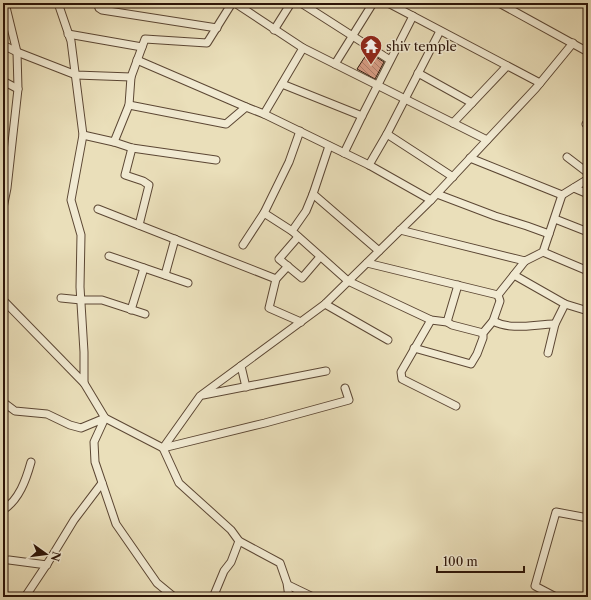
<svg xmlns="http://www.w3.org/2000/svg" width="591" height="600" font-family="'Libre Caslon Text',serif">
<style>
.building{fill:url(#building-back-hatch);stroke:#2c1408}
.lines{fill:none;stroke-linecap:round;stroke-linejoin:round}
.minor-casing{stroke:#5c4734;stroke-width:9}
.minor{stroke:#f1ead2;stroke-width:7}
.labels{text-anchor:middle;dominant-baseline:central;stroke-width:3;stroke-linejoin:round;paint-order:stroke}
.poi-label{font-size:13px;fill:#2c1408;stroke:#f1ead2;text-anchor:start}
</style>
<defs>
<pattern id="building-back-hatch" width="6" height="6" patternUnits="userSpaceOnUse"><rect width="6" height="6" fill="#da9f87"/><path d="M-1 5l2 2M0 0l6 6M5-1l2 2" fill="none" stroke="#b1806c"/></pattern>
</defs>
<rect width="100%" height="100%" fill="#eadfba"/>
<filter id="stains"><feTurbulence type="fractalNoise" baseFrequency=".005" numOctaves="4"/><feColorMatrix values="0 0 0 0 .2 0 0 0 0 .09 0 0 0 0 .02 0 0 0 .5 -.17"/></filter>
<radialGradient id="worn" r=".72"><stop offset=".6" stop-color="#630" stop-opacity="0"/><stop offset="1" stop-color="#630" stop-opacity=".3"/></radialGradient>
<!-- building -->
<polygon class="building" points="368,52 384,62 375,79 357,69"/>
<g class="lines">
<!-- minor casing -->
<g class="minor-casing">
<g id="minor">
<polyline points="97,3 99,8 102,10 217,28"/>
<polyline points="235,3 303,48 487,140"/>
<polyline points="301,3 390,60"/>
<polyline points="388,3 540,83"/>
<polyline points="499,3 588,52"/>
<polyline points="274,30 291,3"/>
<polyline points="68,34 142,47"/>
<polyline points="3,45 17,52 76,75 131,77"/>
<polyline points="303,48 264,114 369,165 431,200"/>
<polyline points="137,60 246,107"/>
<polyline points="335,64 373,3"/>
<polyline points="418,73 472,103"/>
<polyline points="3,81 18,89"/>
<polyline points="282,84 362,116"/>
<polyline points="129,105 226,124 246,107 264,114"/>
<polyline points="453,123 507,66"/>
<polyline points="586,124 588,125"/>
<polyline points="387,134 453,177"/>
<polyline points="83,135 114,142 129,105 131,77 145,39 207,43 232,3"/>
<polyline points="114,142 132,148 216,160"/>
<polyline points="329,146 313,194 379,251"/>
<polyline points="132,148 125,175 143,181 149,185 139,225"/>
<polyline points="344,153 362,116 413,16"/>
<polyline points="567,157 588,173"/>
<polyline points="470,158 562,195 588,179"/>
<polyline points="369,165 387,134 440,31"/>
<polyline points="574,188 588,194"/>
<polyline points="313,194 306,211 292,231 348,281 431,320 447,322 452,325 483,333"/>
<polyline points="437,194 495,216 527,226 549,234"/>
<polyline points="3,208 7,188 18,89 17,52 5,3"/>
<polyline points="98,209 276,279 269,308 301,322"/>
<polyline points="264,213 289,162 300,131"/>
<polyline points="555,219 588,232"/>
<polyline points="400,230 525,261 543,252 562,195"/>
<polyline points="298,237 279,259 302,278 320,257"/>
<polyline points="243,245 264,213 292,231"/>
<polyline points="543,252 588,271"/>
<polyline points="109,256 188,283"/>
<polyline points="367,263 498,295 525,261"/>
<polyline points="165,275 175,239"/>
<polyline points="514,275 565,304 555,324 548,353"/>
<polyline points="276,279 288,266"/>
<polyline points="61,298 81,300 102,300 145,314"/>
<polyline points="3,300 84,383 84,352 80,287 81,235 71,200 83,135 71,41 58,3"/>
<polyline points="325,304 388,340"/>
<polyline points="565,304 588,311"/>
<polyline points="131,310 144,268"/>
<polyline points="431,320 401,372 402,379 456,406"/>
<path d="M 493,321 C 512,331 535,324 555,324"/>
<polyline points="447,322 458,285"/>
<polyline points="414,348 471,364 477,354 483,338 483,333 493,321 500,301 498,295"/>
<polyline points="241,366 246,387"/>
<polyline points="84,383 105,418 163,448 200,396 325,304 431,200 536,88 573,43"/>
<polyline points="203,395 326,371"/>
<polyline points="3,402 15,411 47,414 70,425 81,428 105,418 94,442 95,462 116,524 157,583 174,597"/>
<path d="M 3,510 C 19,500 26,480 31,462"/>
<polyline points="9,560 47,565"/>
<polyline points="288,585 313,597"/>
<polyline points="25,597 49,561 74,520 102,483"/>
<polyline points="221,597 214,595 224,571 231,562 239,541"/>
<polyline points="289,597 287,583 280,563 239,541 231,530 179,483 163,448 265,423 349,400 345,388"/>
<polyline points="556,597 535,586 556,512 588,518"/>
</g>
</g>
<!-- minor -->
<use href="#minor" class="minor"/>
</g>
<!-- icons -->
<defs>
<g id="temple-pin" transform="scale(1.15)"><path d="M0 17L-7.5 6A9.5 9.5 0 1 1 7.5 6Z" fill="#8f2418" stroke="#f1ead2"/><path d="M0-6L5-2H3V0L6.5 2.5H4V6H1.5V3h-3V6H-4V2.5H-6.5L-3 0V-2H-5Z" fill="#fff"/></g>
</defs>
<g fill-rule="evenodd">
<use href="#temple-pin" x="371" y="46"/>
</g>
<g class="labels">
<!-- poi labels -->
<g class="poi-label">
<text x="386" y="46">shiv temple</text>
</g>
</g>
<!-- margin -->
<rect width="591" height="600" fill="none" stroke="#eadfba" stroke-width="16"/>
<rect x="4" y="4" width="583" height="592" fill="none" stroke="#2c1408" stroke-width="2"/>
<rect x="8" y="8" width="575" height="584" fill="none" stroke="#2c1408"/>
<!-- north arrow -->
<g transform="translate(46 554) rotate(104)" stroke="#f1ead2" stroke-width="3" paint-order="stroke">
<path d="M0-3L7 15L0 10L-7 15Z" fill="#2c1408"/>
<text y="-6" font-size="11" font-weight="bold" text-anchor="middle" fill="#2c1408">N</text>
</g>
<!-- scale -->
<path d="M437 566v6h87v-6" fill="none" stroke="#2c1408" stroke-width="2"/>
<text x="443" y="566" font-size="12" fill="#2c1408" stroke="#f1ead2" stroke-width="3" paint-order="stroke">100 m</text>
<rect width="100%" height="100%" filter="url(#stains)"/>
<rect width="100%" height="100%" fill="url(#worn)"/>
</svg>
